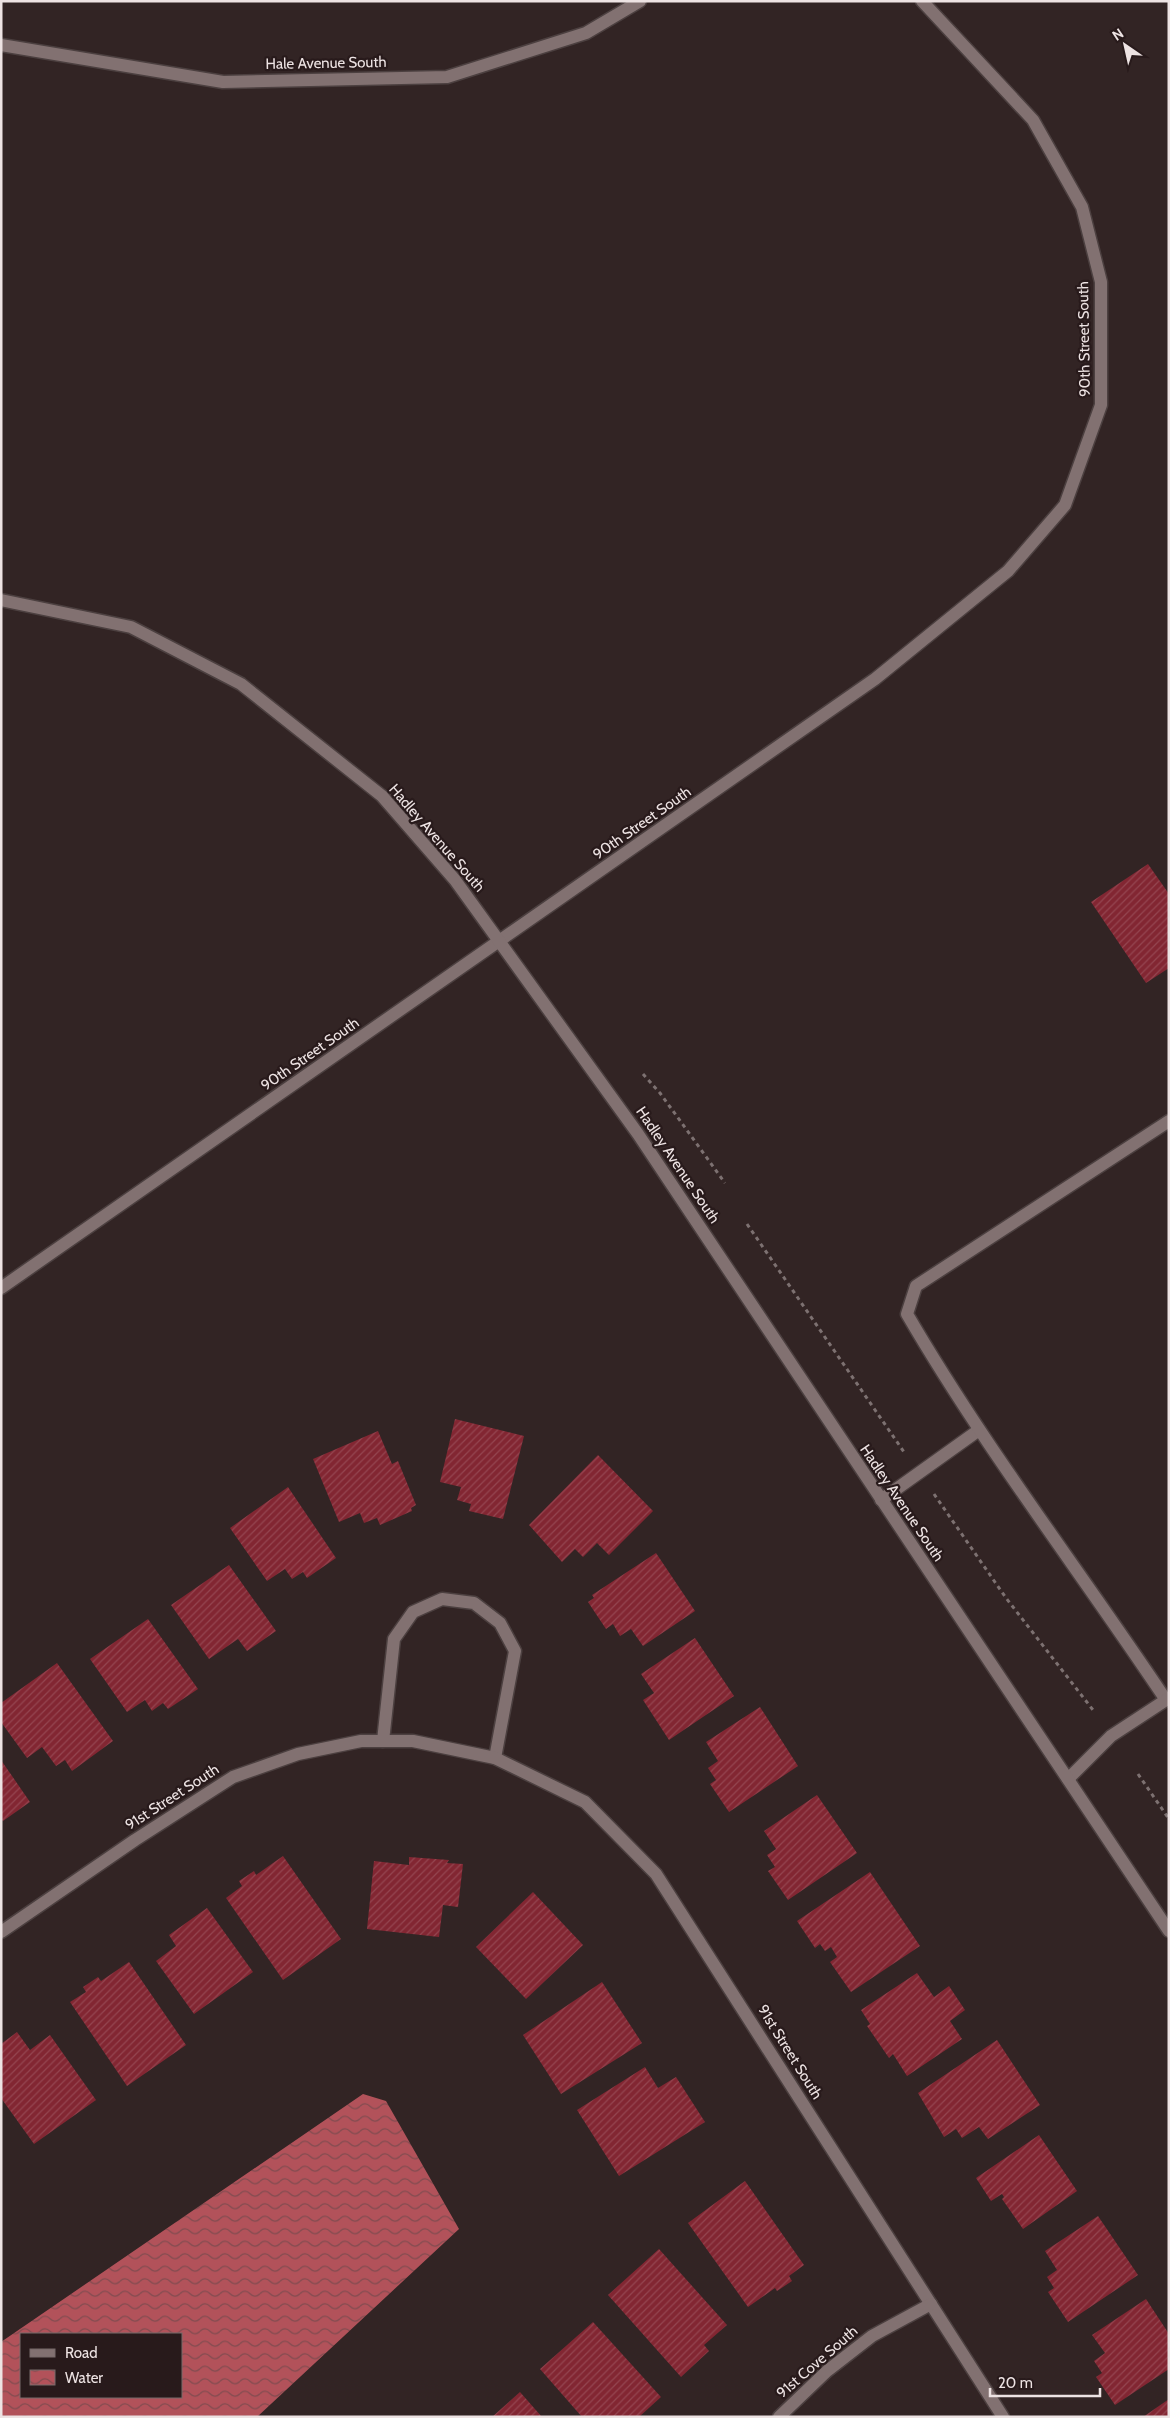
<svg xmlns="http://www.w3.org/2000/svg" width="1170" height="2418" font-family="Cabin,sans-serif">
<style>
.water{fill:url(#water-waves);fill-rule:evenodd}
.building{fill:url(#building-hatch)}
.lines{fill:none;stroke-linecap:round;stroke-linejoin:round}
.service-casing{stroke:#4c4040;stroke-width:15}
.minor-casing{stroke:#4c4040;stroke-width:15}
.tertiary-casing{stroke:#4c4040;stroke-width:15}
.path{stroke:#7d7171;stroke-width:3;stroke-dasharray:4 4;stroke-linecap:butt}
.service{stroke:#827171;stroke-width:12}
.minor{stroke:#827171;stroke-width:12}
.tertiary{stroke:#827171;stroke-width:12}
.labels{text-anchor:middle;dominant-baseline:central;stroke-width:4.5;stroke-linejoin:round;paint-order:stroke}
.street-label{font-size:15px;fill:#ede3e3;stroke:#281a1b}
</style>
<defs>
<pattern id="water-waves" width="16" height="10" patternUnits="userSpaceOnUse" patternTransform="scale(1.25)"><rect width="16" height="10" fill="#b2525a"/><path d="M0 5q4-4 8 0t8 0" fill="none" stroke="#824c50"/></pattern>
<pattern id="building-hatch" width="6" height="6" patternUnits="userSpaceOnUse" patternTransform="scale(1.25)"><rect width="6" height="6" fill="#822632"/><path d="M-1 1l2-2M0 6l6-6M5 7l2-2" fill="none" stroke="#944550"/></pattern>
</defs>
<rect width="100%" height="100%" fill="#322424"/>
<!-- water -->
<path class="water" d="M 363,2094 L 386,2101 L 459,2229 L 257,2417 L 1,2417 L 1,2342 ZM 21,2334 L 181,2334 L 181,2397 L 21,2397 Z"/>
<!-- building -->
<g class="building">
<polygon points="1148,864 1169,894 1169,968 1146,983 1091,902"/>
<polygon points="455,1419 524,1436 503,1519 469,1511 471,1504 457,1500 461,1487 440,1482"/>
<polygon points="378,1431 392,1464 398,1461 416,1505 411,1508 412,1511 380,1525 377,1518 364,1523 360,1513 339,1522 313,1459"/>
<polygon points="598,1455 653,1511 609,1555 597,1543 583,1557 575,1549 562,1562 529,1525"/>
<polygon points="288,1487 336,1558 307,1578 303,1572 292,1579 285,1569 267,1581 230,1528"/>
<polygon points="656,1553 695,1611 643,1646 631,1629 620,1636 613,1624 606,1629 588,1602 594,1598 592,1595"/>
<polygon points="229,1565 276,1631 247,1651 238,1639 209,1659 171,1605"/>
<polygon points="148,1619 198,1689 168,1709 163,1703 152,1711 145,1700 127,1712 90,1659"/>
<polygon points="695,1638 734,1696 669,1740 643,1700 654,1693 641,1674"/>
<polygon points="57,1663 113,1741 72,1771 65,1760 56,1766 42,1747 27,1758 1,1722 1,1703"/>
<polygon points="760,1707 798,1766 729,1812 710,1784 716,1780 708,1768 718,1761 706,1742"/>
<polygon points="1,1760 30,1802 3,1821 1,1819"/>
<polygon points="817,1795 857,1853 788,1900 768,1871 775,1867 767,1855 776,1849 764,1831"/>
<polygon points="283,1856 341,1939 283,1980 226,1898 242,1886 239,1881 254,1871 256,1875"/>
<polygon points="409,1857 449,1860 447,1863 463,1864 458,1907 443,1905 439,1937 367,1929 374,1861 409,1865"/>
<polygon points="870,1872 920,1946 851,1992 830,1962 837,1957 831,1947 825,1951 820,1944 815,1948 797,1921"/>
<polygon points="533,1892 583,1945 526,1999 476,1947"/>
<polygon points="207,1908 253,1972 194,2014 156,1961 176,1946 169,1935"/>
<polygon points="129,1962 186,2045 127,2086 70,2002 86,1992 83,1987 98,1977 101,1981"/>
<polygon points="917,1973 934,1997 949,1986 965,2010 950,2021 962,2039 907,2076 893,2054 889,2058 867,2026 870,2024 861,2010"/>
<polygon points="602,1982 642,2043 561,2094 523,2035"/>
<polygon points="17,2032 30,2050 50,2035 96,2100 34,2144 1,2098 1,2044"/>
<polygon points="997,2040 1040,2105 988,2139 979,2127 962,2138 956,2129 944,2137 918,2093"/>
<polygon points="645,2067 658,2088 676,2077 705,2122 619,2176 577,2110"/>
<polygon points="1039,2135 1077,2191 1023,2229 1002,2199 1004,2197 1002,2194 991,2201 976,2178"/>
<polygon points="745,2181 804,2265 789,2276 792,2281 777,2291 775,2288 748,2307 688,2223"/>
<polygon points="1098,2216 1138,2275 1068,2322 1048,2292 1054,2288 1047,2277 1057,2270 1045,2251"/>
<polygon points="659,2249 727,2325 704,2345 709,2351 681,2377 608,2295"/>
<polygon points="1146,2299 1169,2334 1169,2369 1115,2405 1096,2377 1102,2373 1094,2361 1105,2353 1092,2335"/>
<polygon points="593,2322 661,2397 639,2417 582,2417 540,2369"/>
<polygon points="520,2392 542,2417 492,2417"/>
<polygon points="1169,2399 1169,2417 1143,2417"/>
</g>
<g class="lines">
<!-- service casing -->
<g class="service-casing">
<g id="service">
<polyline points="881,1500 979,1430"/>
<path d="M 1166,1700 C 1080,1571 985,1448 907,1314 L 916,1286 L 1169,1121"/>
<polyline points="1068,1779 1111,1736 1169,1698"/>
</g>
</g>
<!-- minor casing -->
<g class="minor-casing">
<g id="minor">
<polyline points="1,45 223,82 447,77 586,33 640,1"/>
<polyline points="1,1288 875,679 1008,571 1065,505 1101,405 1101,282 1082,207 1033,120 922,1"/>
<polyline points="383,1741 394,1639 413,1612 442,1599 474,1603 500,1623 515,1651 495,1758"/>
<polyline points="1,1932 135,1840 233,1777 298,1754 361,1741 413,1741 495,1758 585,1802 656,1874 1003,2417"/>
<polyline points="779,2417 827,2371 872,2336 931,2304"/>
</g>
</g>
<!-- tertiary casing -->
<g class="tertiary-casing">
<polyline id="tertiary" points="1,600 131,627 241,684 382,796 455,880 638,1134 1169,1931"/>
</g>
<!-- path -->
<g class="path">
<polyline points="643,1074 660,1093 725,1183"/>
<polyline points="747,1224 904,1452"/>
<polyline points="934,1494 1006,1598 1093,1710"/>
<polyline points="1138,1774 1169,1819"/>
</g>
<!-- service -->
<use href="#service" class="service"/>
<!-- minor -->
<use href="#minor" class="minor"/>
<!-- tertiary -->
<use href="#tertiary" class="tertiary"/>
</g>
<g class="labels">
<!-- street labels -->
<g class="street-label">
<text transform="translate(326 63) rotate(-1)">Hale Avenue South</text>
<text transform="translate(1084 339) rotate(-91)">90th Street South</text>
<text transform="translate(642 823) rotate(-35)">90th Street South</text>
<text transform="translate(437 838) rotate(49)">Hadley Avenue South</text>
<text transform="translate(310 1054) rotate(-35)">90th Street South</text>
<text transform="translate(678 1165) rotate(56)">Hadley Avenue South</text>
<text transform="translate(902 1503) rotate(56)">Hadley Avenue South</text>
<text transform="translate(172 1797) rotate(-33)">91st Street South</text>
<text transform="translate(790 2052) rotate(58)">91st Street South</text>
<text transform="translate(817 2362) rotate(-41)">91st Cove South</text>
</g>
</g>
<!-- border -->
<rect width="1170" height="2418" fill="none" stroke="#ede3e3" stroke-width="5"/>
<!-- legend -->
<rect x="20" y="2333" width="162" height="65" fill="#281a1b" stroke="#776a6b"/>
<rect x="30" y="2349" width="25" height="8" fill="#827171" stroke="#776a6b"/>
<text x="65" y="2358" font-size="15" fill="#ede3e3">Road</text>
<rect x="30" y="2370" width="25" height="15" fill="url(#water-waves)" stroke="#776a6b"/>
<text x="65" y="2383" font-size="15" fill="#ede3e3">Water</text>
<!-- north arrow -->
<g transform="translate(1125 45) rotate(326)" stroke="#281a1b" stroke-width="4" paint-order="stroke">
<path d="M0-4L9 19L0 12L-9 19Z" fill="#ede3e3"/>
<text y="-8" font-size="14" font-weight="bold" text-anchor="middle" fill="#ede3e3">N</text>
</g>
<!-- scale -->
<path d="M990 2388v8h110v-8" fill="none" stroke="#ede3e3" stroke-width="2.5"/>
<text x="998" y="2388" font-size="15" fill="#ede3e3" stroke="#281a1b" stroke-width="4" paint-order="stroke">20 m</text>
</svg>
